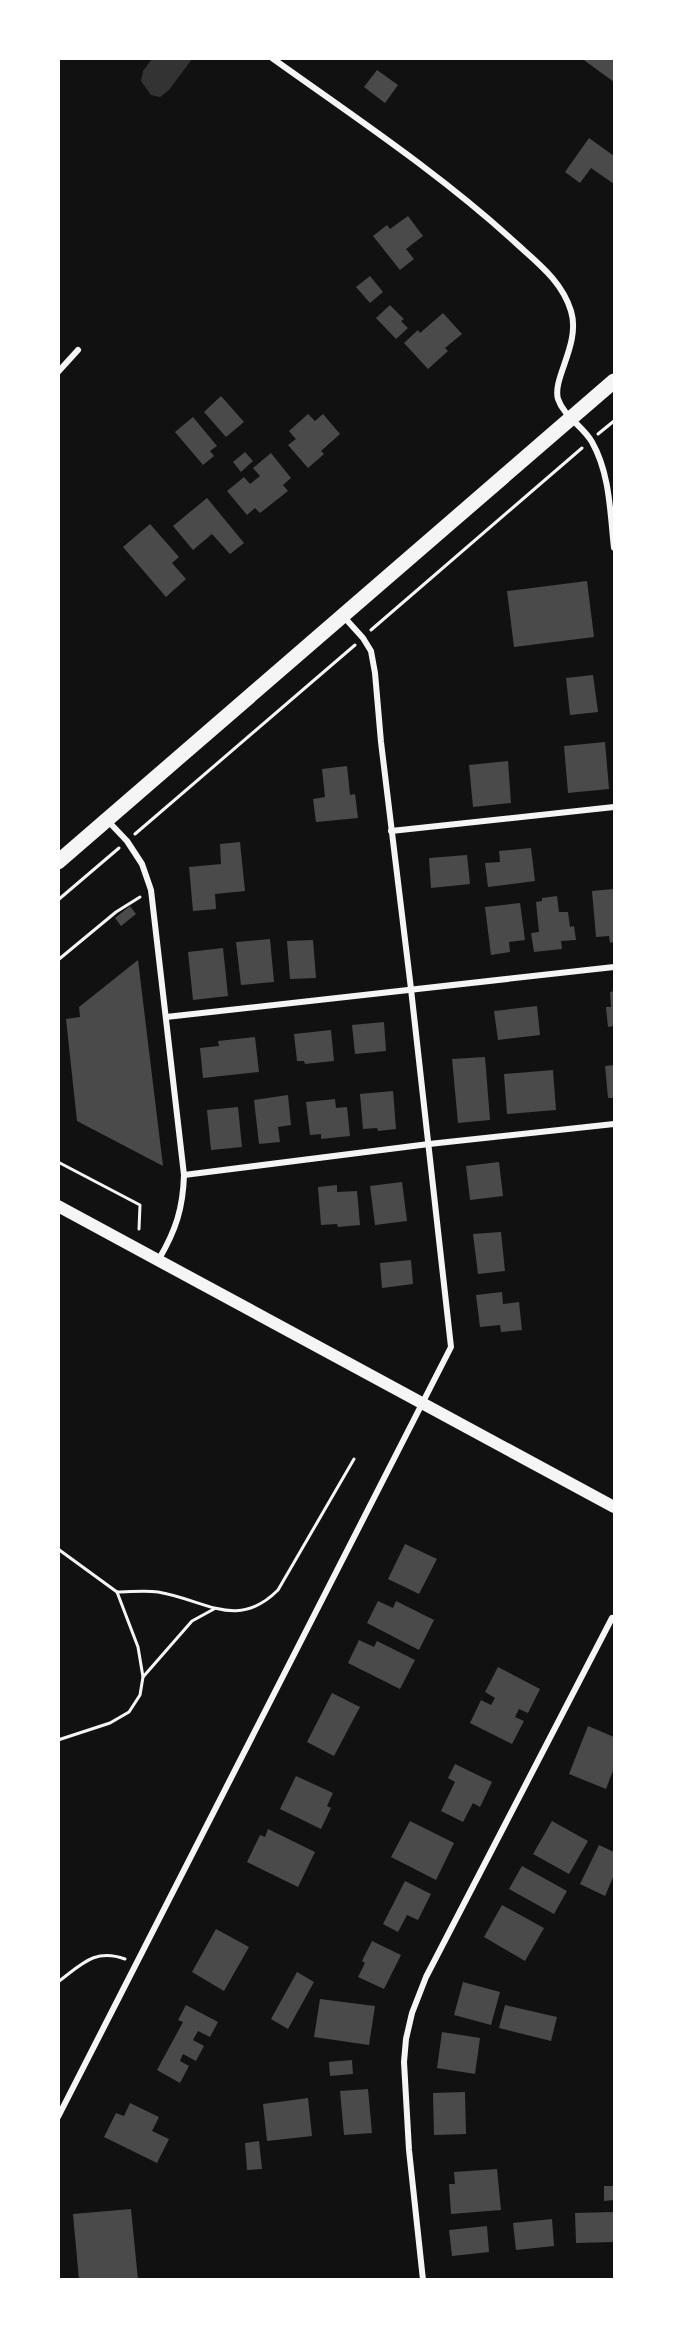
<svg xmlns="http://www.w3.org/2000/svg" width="673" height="2338" font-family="Jost,sans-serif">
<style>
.water{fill:#333}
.building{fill:#4a4a4a}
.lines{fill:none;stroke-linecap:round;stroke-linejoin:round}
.path{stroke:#f5f5f5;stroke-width:3}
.minor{stroke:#f5f5f5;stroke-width:6}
.secondary{stroke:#f5f5f5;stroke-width:12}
.primary{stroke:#f5f5f5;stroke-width:15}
</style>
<rect width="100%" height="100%" fill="#111"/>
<!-- water -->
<polygon class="water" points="152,59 192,59 169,90 160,97 151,95 141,81 143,71"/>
<!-- building -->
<g class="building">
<polygon points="581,58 613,58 614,82"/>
<polygon points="377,70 398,85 385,103 364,87"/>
<polygon points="589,138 614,156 614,184 591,168 580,183 565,172"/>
<polygon points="408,216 423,236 406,249 414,259 400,270 373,236 387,225 390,229"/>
<polygon points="370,276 383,292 370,303 356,287"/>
<polygon points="390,305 404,319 401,321 408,328 396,339 376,318"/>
<polygon points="443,313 462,334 445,348 448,351 428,369 404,343 418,330 420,333"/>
<polygon points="221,396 244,422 226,437 204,412"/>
<polygon points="308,414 315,421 323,414 340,434 321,451 324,454 308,468 288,445 296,439 289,431"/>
<polygon points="193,417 217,446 210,451 214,456 203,465 175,432"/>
<polygon points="245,452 253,461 241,472 233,462"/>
<polygon points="271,453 291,478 283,485 288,491 260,513 255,508 247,515 227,491 244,477 250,484 260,476 253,468"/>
<polygon points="207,498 244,543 230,554 212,534 193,550 173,526"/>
<polygon points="150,524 179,557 172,563 186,579 166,597 123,547"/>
<polygon points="587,581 594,637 514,647 507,591"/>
<polygon points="593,675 598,712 570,715 566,678"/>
<polygon points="605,742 609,789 568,793 564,746"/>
<polygon points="508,761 511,803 473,807 469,765"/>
<polygon points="347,766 350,795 355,794 358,818 316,822 313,799 325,797 322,769"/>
<polygon points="240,842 245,891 215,894 216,909 193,911 189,867 221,864 220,844"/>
<polygon points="531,848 535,881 488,887 485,863 500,862 499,851"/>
<polygon points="467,855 470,884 431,888 429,858"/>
<polygon points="613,889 614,942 610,943 609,936 596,937 592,891"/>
<polygon points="557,896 559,912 568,912 570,927 574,926 576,940 561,941 562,949 534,952 531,933 539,932 536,902 542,901 542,898"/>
<polygon points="520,903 525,940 509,942 510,952 491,955 485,907"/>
<polygon points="130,906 136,914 121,926 115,918"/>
<polygon points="270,939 274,982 241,985 236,942"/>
<polygon points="313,940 316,978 290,979 287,941"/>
<polygon points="223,948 228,996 193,1000 188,952"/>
<polygon points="138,960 163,1166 77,1121 66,1019 80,1017 79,1007"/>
<polygon points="614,991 614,1026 608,1027 606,1007 611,1007 610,992"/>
<polygon points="537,1006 540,1035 498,1040 494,1011"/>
<polygon points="384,1022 386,1051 355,1054 352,1025"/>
<polygon points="331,1030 334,1061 305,1064 304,1061 297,1061 294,1034"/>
<polygon points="255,1037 259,1072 203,1078 200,1048 219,1046 218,1041"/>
<polygon points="485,1057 490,1120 458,1123 452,1059"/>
<polygon points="614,1065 614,1098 608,1098 605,1066"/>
<polygon points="553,1070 556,1110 507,1114 504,1074"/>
<polygon points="393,1091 396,1129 378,1131 377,1128 363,1129 360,1094"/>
<polygon points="288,1095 291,1125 278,1127 280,1142 259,1144 254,1100"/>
<polygon points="335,1099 336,1108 347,1107 350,1136 321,1139 321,1134 310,1135 306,1102"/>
<polygon points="238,1107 242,1147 211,1150 207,1110"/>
<polygon points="499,1162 503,1196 470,1200 466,1166"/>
<polygon points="402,1182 407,1221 375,1225 370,1186"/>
<polygon points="337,1185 337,1192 357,1191 360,1225 338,1227 337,1224 321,1225 318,1187"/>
<polygon points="501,1232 505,1271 478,1274 473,1234"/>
<polygon points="411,1260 413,1284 382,1288 380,1263"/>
<polygon points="502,1292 503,1304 519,1302 522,1330 501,1332 500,1325 480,1327 476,1295"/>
<polygon points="405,1544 437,1559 419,1594 388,1579"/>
<polygon points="378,1601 393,1608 396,1601 434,1620 419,1650 367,1623"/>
<polygon points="359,1640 374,1647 377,1641 415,1660 400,1689 348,1663"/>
<polygon points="498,1667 540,1689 528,1713 519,1709 515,1717 524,1721 512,1744 470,1723 481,1700 491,1705 495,1698 485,1692"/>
<polygon points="332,1693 360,1707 334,1756 307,1742"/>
<polygon points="588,1726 614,1737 614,1768 606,1789 569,1774"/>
<polygon points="455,1764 492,1782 480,1807 473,1803 463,1822 441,1811 455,1782 448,1778"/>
<polygon points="296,1776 333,1793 327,1806 331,1808 321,1829 280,1809"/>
<polygon points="410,1821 454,1843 436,1880 391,1857"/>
<polygon points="552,1821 588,1841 569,1874 533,1854"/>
<polygon points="268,1829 315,1852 298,1887 247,1862 260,1835 265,1837"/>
<polygon points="599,1845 614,1852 614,1875 605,1896 580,1884"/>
<polygon points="522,1866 567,1891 554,1914 509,1889"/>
<polygon points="405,1881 431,1894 418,1920 407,1915 398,1932 383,1924"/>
<polygon points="502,1905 544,1928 525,1961 484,1937"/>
<polygon points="216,1929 249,1947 224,1991 192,1972"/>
<polygon points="372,1941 401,1955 384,1989 358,1977 365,1963 362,1961"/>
<polygon points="297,1972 314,1982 288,2029 271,2019"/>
<polygon points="463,1982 500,1992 491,2025 454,2015"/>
<polygon points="320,1999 375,2006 369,2045 314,2037"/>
<polygon points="186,2005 218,2022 210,2037 198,2031 193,2040 204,2046 196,2061 183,2054 180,2061 189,2066 180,2083 157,2070 183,2022 178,2020"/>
<polygon points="505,2005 557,2017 551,2041 499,2028"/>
<polygon points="442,2032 480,2038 475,2074 437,2068"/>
<polygon points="352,2060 353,2074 330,2076 329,2062"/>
<polygon points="368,2089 372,2133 344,2135 340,2091"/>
<polygon points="465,2092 466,2134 434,2135 433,2093"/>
<polygon points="308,2098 312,2136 267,2141 263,2104"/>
<polygon points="130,2103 159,2117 152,2131 169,2139 157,2163 104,2137 116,2113 124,2116"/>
<polygon points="259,2141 262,2169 247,2170 245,2143"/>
<polygon points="497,2169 501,2210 451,2214 449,2184 455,2184 454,2172"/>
<polygon points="604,2186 614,2186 614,2200 604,2201"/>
<polygon points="131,2209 138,2280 79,2280 73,2214"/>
<polygon points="614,2212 614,2242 576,2243 575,2213"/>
<polygon points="552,2219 554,2246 516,2250 513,2223"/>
<polygon points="487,2226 489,2252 452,2256 449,2230"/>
</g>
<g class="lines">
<!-- path -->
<g class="path">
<polyline points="598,434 614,421"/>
<polyline points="371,630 582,448"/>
<polyline points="135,834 355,645"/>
<polyline points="58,900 119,848"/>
<polyline points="58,960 116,912 140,897"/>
<polyline points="58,1162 140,1205 139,1229"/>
<polyline points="58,1549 117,1592 138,1647 143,1677 140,1695 129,1712 110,1723 58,1740"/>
<path d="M 117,1592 C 130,1592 145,1590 158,1592 C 206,1600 237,1631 278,1590 L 354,1459"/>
<polyline points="143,1677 192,1621 214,1609"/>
<path d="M 58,1982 C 82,1964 95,1948 125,1959"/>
</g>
<!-- minor -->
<g class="minor">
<path d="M 272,58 C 356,118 442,175 518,245 C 540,265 562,282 571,311 C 581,344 552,378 558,399 C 564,417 583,426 592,442 C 610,474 610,512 614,548"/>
<polyline points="58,372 78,350"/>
<path d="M 108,821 L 127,841 L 142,864 L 151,890 L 184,1175 C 183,1208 176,1230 159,1259"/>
<polyline points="391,831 614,807"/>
<polyline points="166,1017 614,967"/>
<polyline points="184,1175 429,1144 614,1124"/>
<polyline points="58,2117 451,1347 411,989 381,742 375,673 371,651 363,638 344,617"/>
<polyline points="423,2280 409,2150 404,2062 406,2039 412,2013 426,1977 612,1618"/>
</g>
<!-- secondary -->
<polyline class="secondary" points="58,1206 614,1507"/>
<!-- primary -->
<polyline class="primary" points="58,862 614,381"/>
</g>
<!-- border -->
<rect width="673" height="2338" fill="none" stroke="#ffffff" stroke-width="120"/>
</svg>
